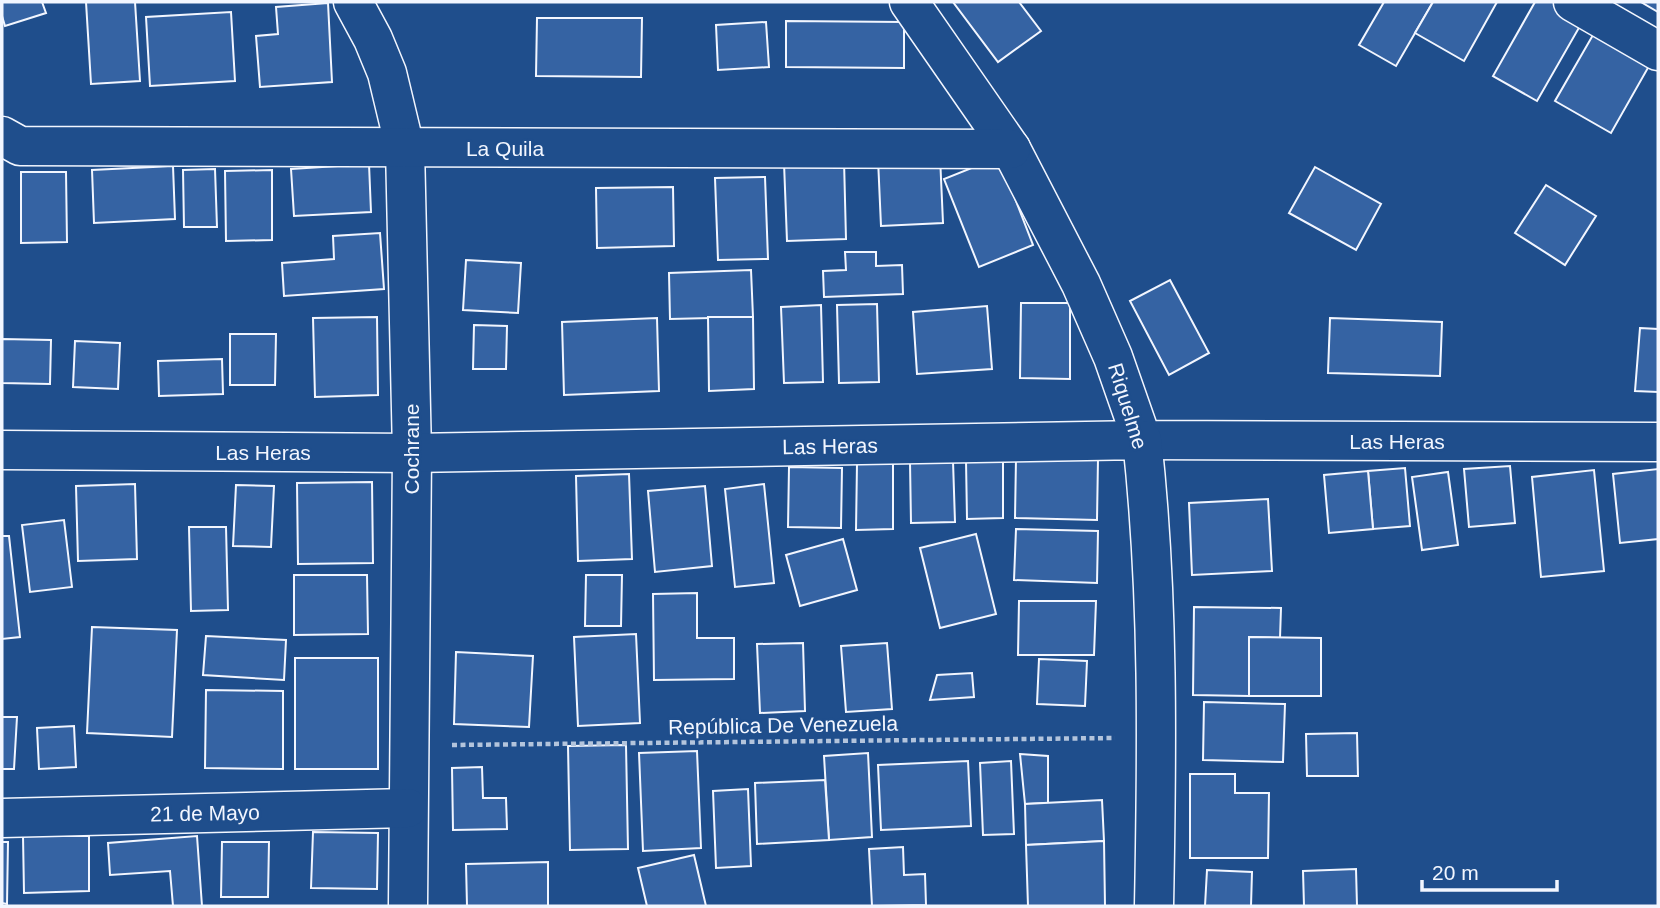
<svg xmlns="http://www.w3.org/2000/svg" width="1660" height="908" font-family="Arial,sans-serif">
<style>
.building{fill:#3563a3;stroke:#f2f6ff;stroke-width:2}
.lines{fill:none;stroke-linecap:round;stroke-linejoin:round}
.minor-casing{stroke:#f2f6ff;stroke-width:41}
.tertiary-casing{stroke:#f2f6ff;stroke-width:41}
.path{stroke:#b3c4dc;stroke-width:4.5;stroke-dasharray:5 3.5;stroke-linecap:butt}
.minor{stroke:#1f4e8c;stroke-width:38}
.tertiary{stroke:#1f4e8c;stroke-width:38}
.labels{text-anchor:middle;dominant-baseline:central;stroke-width:5;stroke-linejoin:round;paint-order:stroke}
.street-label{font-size:21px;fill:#f2f6ff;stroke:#1f4e8c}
</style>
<rect width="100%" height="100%" fill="#1f4e8c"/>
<!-- building -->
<g class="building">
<polygon points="2,2 42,2 46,13 5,26 2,16"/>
<polygon points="86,2 135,2 140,81 91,84"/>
<polygon points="953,2 1019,2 1041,31 998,62"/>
<polygon points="1384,2 1433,2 1396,66 1359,45"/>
<polygon points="1433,2 1497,2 1464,61 1415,33"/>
<polygon points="1535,2 1553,2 1584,19 1537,101 1493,76"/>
<polygon points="1641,2 1658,2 1658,12"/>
<polygon points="328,3 332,82 260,87 256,36 278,34 276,7"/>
<polygon points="231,12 235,81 150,86 146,17"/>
<polygon points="537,18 642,18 641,77 536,76"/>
<polygon points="786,21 904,22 904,68 786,67"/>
<polygon points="766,22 769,67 718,70 716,25"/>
<polygon points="1597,28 1653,59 1611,133 1555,101"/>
<polygon points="940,156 943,223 881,226 878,159"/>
<polygon points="999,157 1033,245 979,267 944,179"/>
<polygon points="844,160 846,239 787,241 784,163"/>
<polygon points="369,164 371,212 294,216 291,169"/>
<polygon points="173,166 175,219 94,223 92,170"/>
<polygon points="1315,167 1381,204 1356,250 1289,213"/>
<polygon points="215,169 217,227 184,227 183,170"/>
<polygon points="272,170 272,240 226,241 225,171"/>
<polygon points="21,172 66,172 67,242 21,243"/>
<polygon points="765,177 768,259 718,260 715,178"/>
<polygon points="1546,185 1596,216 1565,265 1515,233"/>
<polygon points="673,187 674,246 597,248 596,188"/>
<polygon points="380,233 384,289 284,296 282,263 334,259 333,236"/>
<polygon points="845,252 876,252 876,266 902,265 903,294 824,297 823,271 846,270"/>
<polygon points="466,260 521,263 518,313 463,310"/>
<polygon points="751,270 753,317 670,319 669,273"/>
<polygon points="1170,280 1209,353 1169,375 1130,301"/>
<polygon points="1021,303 1070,303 1070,379 1020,378"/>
<polygon points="877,304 879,382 839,383 837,305"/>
<polygon points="821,305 823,382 784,383 781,307"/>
<polygon points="987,306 992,369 917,374 913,312"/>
<polygon points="377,317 378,395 315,397 313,318"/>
<polygon points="708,317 753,317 754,389 709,391"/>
<polygon points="657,318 659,391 564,395 562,322"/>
<polygon points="1330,318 1442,322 1440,376 1328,373"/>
<polygon points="474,325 507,326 506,369 473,369"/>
<polygon points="1640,328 1658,329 1658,392 1635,391"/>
<polygon points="230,334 276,334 275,385 230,385"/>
<polygon points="2,339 51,340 50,384 2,383"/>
<polygon points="75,341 120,343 118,389 73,387"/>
<polygon points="222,359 223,394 159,396 158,361"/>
<polygon points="1016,458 1098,459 1097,520 1015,518"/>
<polygon points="1003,459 1003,518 967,519 966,460"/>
<polygon points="953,461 955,522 911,523 910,462"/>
<polygon points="857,463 893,463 893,529 856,530"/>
<polygon points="1510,466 1515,523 1469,527 1464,469"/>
<polygon points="789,467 842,468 841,528 788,527"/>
<polygon points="1405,468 1410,526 1373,529 1368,471"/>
<polygon points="1658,469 1658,539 1620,543 1613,474"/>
<polygon points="1594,470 1604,571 1541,577 1532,477"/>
<polygon points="1368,471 1373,529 1329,533 1324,475"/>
<polygon points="1448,472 1458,545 1422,550 1412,477"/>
<polygon points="629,474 632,559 578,561 576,476"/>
<polygon points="372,482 373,563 298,564 297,483"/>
<polygon points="135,484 137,559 78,561 76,486"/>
<polygon points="764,484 774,583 735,587 725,489"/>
<polygon points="236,485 274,486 271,547 233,546"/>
<polygon points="705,486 712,566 655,572 648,491"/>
<polygon points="1268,499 1272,571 1192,575 1189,503"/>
<polygon points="64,520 72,587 30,592 22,525"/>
<polygon points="189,527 226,527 228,610 191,611"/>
<polygon points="1016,529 1098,531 1097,583 1014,580"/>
<polygon points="976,534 996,614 940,628 920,548"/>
<polygon points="2,536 9,536 20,637 2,639"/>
<polygon points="843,539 857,590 800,606 786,555"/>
<polygon points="294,575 367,575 368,634 294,635"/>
<polygon points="586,575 622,575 621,626 585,626"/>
<polygon points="697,593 697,638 734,638 734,679 654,680 653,594"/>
<polygon points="1019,601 1096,601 1094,655 1018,655"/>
<polygon points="1194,607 1281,608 1280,638 1249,637 1249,696 1193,695"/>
<polygon points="92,627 177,630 172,737 87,733"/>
<polygon points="636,634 640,723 578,726 574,637"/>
<polygon points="206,636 286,640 284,680 203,675"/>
<polygon points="1249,637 1321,638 1321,696 1249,696"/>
<polygon points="803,643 805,711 760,713 757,644"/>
<polygon points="887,643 892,709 846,712 841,646"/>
<polygon points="456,652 533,656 529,727 454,724"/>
<rect x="295" y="658" width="83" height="111"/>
<polygon points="1039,659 1087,661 1085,706 1037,704"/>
<polygon points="972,673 974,697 930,700 937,675"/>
<polygon points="206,690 283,691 283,769 205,768"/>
<polygon points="1204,702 1285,704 1283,762 1203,760"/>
<polygon points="2,717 17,717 14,769 2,769"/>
<polygon points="74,726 76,767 39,769 37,728"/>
<polygon points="1357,733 1358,776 1307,776 1306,734"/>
<polygon points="626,745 628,849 570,850 568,746"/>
<polygon points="697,751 701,848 643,851 639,753"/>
<polygon points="868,753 872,837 829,840 824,756"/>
<polygon points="1020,754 1048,756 1048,803 1025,804"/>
<polygon points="968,761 971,826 881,830 878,765"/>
<polygon points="1011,761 1014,834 983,835 980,763"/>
<polygon points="482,767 483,798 506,798 507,829 453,830 452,768"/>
<polygon points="1190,774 1235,774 1235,793 1269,793 1268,858 1190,858"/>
<polygon points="825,780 829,840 757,844 755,783"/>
<polygon points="748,789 751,866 716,868 713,791"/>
<polygon points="1102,800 1104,841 1026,845 1025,804"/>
<polygon points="313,832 378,833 377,889 311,888"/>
<polygon points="23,836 89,836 89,891 24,893"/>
<polygon points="197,836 202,906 173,906 170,871 110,875 108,843"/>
<polygon points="1104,841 1105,906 1028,906 1026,845"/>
<polygon points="2,842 8,842 7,904 2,903"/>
<polygon points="222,842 269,842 268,897 221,897"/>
<polygon points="903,847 904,875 925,874 926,905 872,906 869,849"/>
<polygon points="694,855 706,906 647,906 638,868"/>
<polygon points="548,862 548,906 467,906 466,864"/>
<polygon points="1356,869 1357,906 1304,906 1303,871"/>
<polygon points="1207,870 1252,872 1251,906 1205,906"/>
</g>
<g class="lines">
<!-- minor casing -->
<g class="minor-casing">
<g id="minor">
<polyline points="353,2 373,39 387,73 405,148 412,453 408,906"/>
<polyline points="909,2 1011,149 1081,284 1113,357 1142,440 1658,442"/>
<polyline points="1573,2 1658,51"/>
<polyline points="2,136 20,146 1011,149"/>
<polyline points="2,818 408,808"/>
</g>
</g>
<!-- tertiary casing -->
<g class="tertiary-casing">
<path id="tertiary" d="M 2,450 L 412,453 L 1142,440 C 1159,595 1157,751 1154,906"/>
</g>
<!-- path -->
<polyline class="path" points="452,745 1115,738"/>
<!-- minor -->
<use href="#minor" class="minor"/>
<!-- tertiary -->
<use href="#tertiary" class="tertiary"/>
</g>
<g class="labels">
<!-- street labels -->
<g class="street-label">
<text x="505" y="148">La Quila</text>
<text transform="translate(1128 406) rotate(73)">Riquelme</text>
<text x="1397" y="441">Las Heras</text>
<text transform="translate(830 446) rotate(-1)">Las Heras</text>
<text transform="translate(411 449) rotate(-90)">Cochrane</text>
<text x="263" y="452">Las Heras</text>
<text transform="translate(783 725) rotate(-1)">República De Venezuela</text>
<text transform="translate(205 813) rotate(-1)">21 de Mayo</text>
</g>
</g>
<!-- border -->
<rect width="1660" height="908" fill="none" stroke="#f2f6ff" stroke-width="7"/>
<!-- scale -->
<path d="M1422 880v10h135v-10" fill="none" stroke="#f2f6ff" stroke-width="3.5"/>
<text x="1432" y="880" font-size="21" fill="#f2f6ff" stroke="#1f4e8c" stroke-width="5" paint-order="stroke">20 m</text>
</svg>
